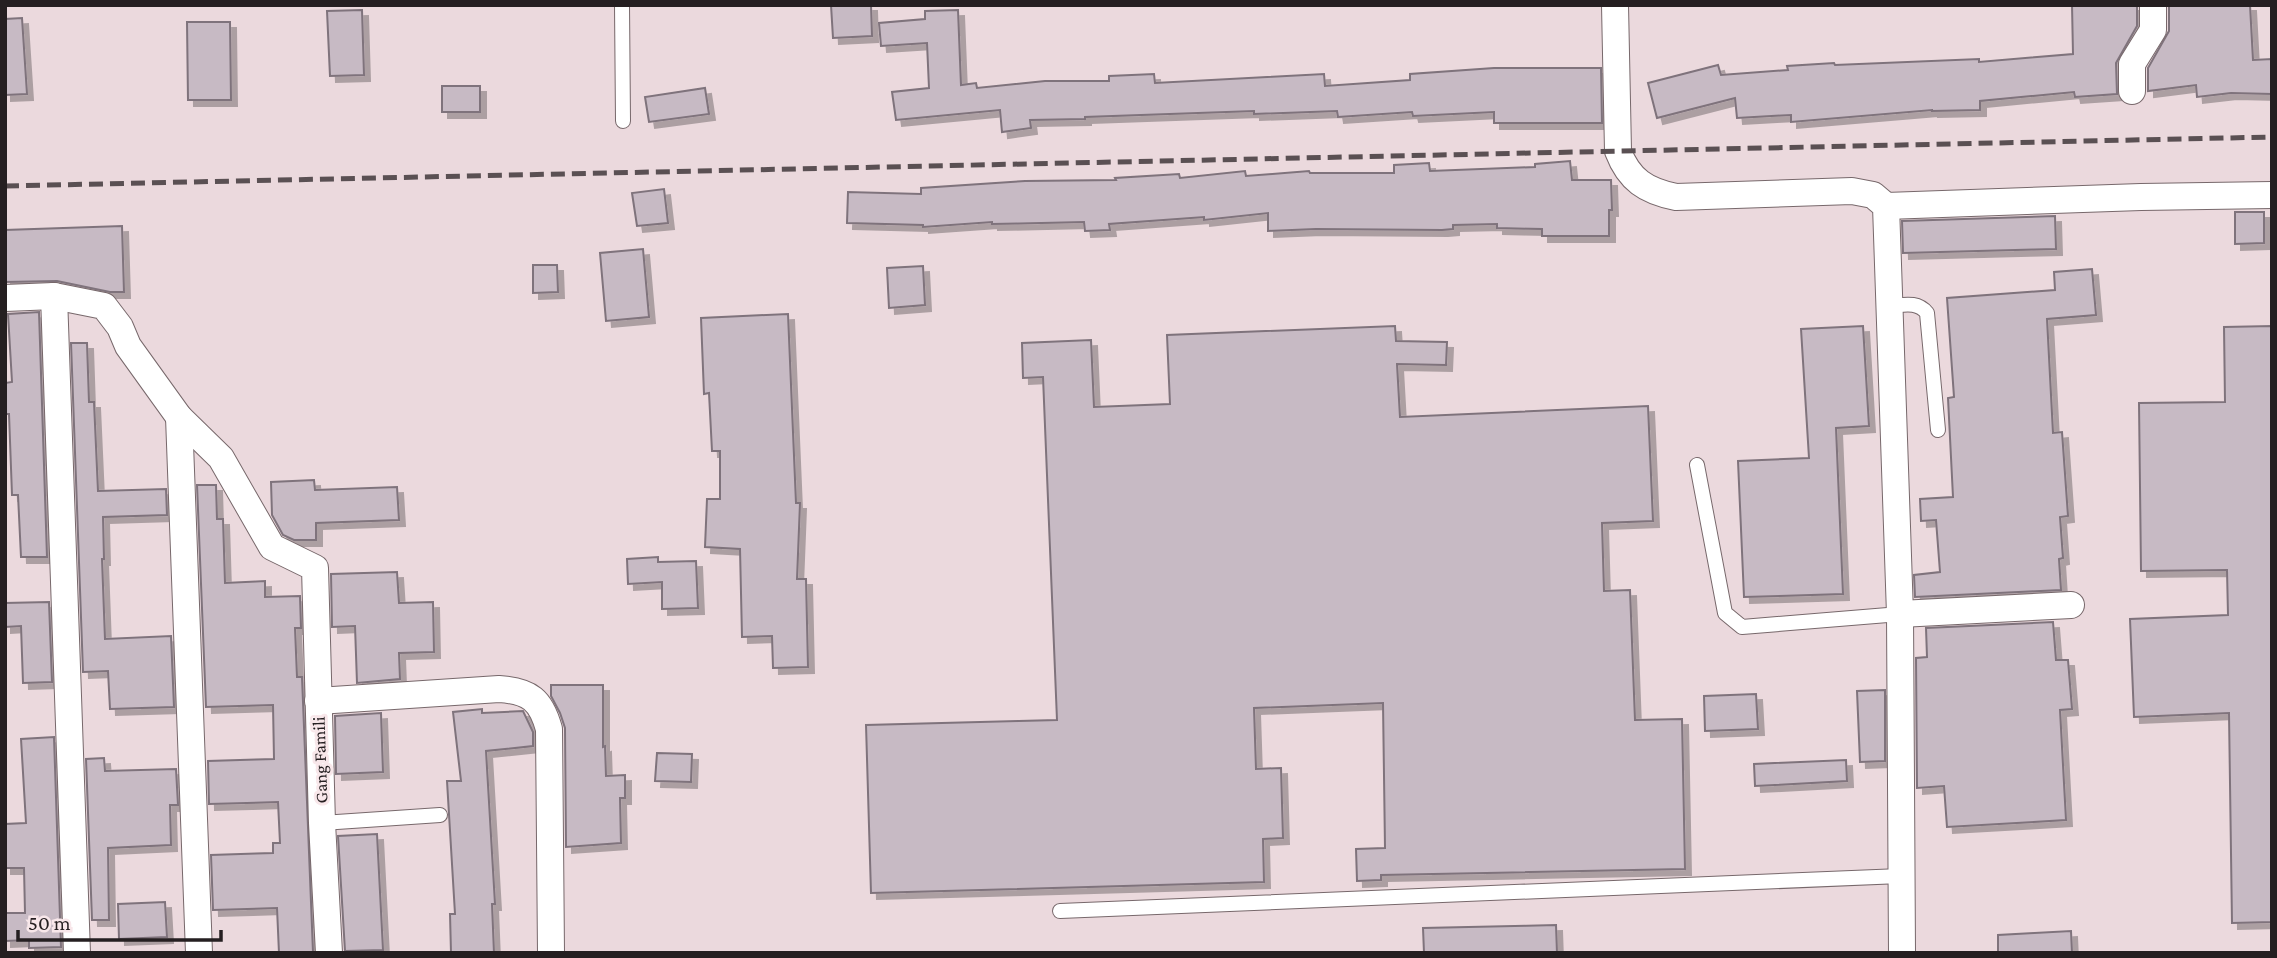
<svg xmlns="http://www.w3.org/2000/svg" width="2277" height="958" font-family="'Crimson Pro',serif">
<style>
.building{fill:#c7bac4;stroke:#7f737c;stroke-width:2;filter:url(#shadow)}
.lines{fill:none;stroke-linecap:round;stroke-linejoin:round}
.lane-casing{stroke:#77686b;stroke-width:16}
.street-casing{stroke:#77686b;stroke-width:28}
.lane{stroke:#fff;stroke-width:14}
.street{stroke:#fff;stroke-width:26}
.rail{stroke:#5a5053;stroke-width:5;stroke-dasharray:14 7;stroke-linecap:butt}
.labels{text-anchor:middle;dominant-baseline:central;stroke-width:6;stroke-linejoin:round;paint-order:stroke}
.street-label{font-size:18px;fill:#251f21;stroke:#f8e7ea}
</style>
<defs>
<filter id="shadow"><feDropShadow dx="6" dy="6" stdDeviation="0" flood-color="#0004"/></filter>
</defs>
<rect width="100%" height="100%" fill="#ebd9dd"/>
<!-- building -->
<g class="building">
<polygon points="831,5 871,5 872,36 833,38"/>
<polygon points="2072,5 2137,5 2137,26 2116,63 2117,94 2075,97 2074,92 1980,101 1980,110 1932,111 1932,110 1791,122 1791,115 1737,118 1735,98 1657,118 1648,83 1718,65 1721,75 1788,70 1787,66 1834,63 1835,65 1979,59 1979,62 2073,54"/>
<polygon points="2169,5 2250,5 2253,60 2272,59 2272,94 2231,93 2197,97 2196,85 2148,91 2148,68 2169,31"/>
<polygon points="362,10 364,75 330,76 327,11"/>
<polygon points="958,10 961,85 976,83 977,88 1045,81 1109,81 1109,76 1154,74 1155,83 1324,74 1325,86 1410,80 1410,74 1494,68 1601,68 1602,123 1494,123 1494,112 1413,116 1412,112 1338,117 1337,111 1254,114 1254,111 1085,117 1085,119 1030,120 1031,128 1002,132 1000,110 896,120 892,92 929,88 927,43 881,46 879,23 925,19 925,11"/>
<polygon points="22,18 27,94 5,95 5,19"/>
<polygon points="187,22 230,22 231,100 188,100"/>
<rect x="442" y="86" width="38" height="26"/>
<polygon points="705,88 709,114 649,122 645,97"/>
<polygon points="1570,161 1572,180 1611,180 1612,210 1609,210 1609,236 1542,236 1542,229 1497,228 1497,224 1453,225 1453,229 1442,230 1316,229 1268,231 1268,213 1204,220 1204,217 1109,224 1110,230 1085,231 1084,222 992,224 992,222 923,227 923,225 847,223 848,192 921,194 921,188 1025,181 1116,180 1115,178 1179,174 1180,178 1245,171 1246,176 1309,171 1310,173 1394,173 1394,165 1429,163 1430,171 1535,167 1535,164"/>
<polygon points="664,189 668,223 637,226 632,193"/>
<polygon points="2235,212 2264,212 2264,243 2235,244"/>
<polygon points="2055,216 2056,249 1903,253 1902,221"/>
<polygon points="122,226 124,292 110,292 57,281 5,282 5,230"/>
<polygon points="643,249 649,317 606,321 600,253"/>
<polygon points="533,265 557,265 558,292 533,293"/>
<polygon points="923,266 925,305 889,308 887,268"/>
<polygon points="2092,269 2096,315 2047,319 2053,433 2062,432 2068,516 2060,517 2063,558 2059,559 2061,590 1915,597 1914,575 1940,572 1936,520 1921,521 1920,499 1953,497 1948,398 1954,397 1947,298 2055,290 2054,272"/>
<polygon points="39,312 47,557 21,557 18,495 12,495 9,414 5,414 5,383 12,382 8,314"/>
<polygon points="788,314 796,503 800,503 797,579 806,579 808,667 773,668 772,636 742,637 740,549 705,547 707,499 720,499 720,451 712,451 709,393 704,394 701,318"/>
<polygon points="1395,326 1396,341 1447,342 1446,365 1397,364 1400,417 1648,406 1653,521 1602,523 1604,591 1630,590 1635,720 1682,719 1685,869 1381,875 1381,880 1357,881 1356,849 1385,848 1383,703 1254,708 1256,769 1281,768 1283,838 1263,839 1264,882 871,893 866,725 1057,720 1043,377 1023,378 1022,343 1091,340 1094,407 1170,404 1167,335"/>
<polygon points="1863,326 1869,426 1836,428 1843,594 1744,597 1738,461 1809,458 1801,329"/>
<polygon points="2272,326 2272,922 2232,923 2229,713 2134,717 2130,619 2228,615 2227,570 2141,571 2139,403 2225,402 2224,327"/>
<polygon points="71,343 87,343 89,402 94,402 98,491 166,489 167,515 103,517 104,559 102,559 105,639 171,636 174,707 110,709 108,671 83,672"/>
<polygon points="314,480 315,490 397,487 399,520 316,523 316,540 294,540 283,535 272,515 271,482"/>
<polygon points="197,485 216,485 217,519 223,519 225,583 265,581 265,597 300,596 301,628 295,628 297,677 302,677 313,952 279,953 277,908 213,910 211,855 273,853 273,843 280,843 278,802 209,804 208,761 274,759 273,705 206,707"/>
<polygon points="658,557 658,562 696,561 698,608 662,609 662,582 628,584 627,559"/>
<polygon points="397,572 399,603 433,602 434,652 399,653 400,679 357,683 355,626 332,627 331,574"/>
<polygon points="49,602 52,682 23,683 21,626 5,627 5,603"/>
<polygon points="2053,622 2056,660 2068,660 2072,709 2060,710 2066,820 1947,827 1944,786 1917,788 1916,658 1927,657 1926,628"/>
<polygon points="551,685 603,685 603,747 605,746 606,776 625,775 625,798 620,798 621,843 566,847 565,728 560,713 551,696"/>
<polygon points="1885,690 1885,761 1860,762 1857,691"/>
<polygon points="1756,694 1758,729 1705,731 1704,696"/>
<polygon points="482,709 482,713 523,711 533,732 533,746 486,751 495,904 492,904 494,953 451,953 450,914 455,914 447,781 461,781 453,712"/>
<polygon points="381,713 383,772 336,774 335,716"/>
<polygon points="54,737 61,947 29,948 29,940 5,941 5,913 25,913 24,868 5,868 5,824 26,823 21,739"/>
<polygon points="657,753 692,754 691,782 655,781"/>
<polygon points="104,758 105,771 176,769 178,805 170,805 171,845 108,848 109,920 92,920 86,759"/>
<polygon points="1846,760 1847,781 1755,786 1754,764"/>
<polygon points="377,834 383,950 345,951 338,836"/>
<polygon points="165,902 167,937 119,939 118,904"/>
<polygon points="1556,925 1557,953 1424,953 1423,928"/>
<polygon points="2071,931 2072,953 1998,953 1998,935"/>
</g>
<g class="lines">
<!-- lane casing -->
<g class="lane-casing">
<g id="lane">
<polyline points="622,5 623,121"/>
<path d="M 1890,306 C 1904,305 1917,301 1927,313 L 1938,430"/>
<polyline points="1697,465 1725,613 1742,627 1900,614"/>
<polyline points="322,823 440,815"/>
<polyline points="1060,911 1901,876"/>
</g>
</g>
<!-- street casing -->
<g class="street-casing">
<g id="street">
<path d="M 1615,5 L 1618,151 C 1629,180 1646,191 1676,197 L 1852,191 L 1873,195 L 1886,206 L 1900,614 L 1902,953"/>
<polyline points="2132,91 2132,64 2153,30 2153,5"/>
<polyline points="1886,206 2141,197 2272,195"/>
<polyline points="54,296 77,953"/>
<polyline points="5,298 54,296 104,306 120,327 128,346 179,417 221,458 272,547 315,568 322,823 329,953"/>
<polyline points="179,417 199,953"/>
<polyline points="1900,614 2071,605"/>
<path d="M 318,701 L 499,689 C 530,691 541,700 549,729 L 551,953"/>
</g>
</g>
<!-- lane -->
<use href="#lane" class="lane"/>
<!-- street -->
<use href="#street" class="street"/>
<!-- rail -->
<polyline class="rail" points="5,186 2272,137"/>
</g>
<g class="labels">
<!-- street labels -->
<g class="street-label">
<text transform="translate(320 760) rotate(-92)">Gang Famili</text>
</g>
</g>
<!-- border -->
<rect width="2277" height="958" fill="none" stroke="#251f21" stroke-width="14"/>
<!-- scale -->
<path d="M18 930v10h203v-10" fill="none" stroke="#251f21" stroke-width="3.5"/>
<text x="28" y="930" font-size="21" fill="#251f21" stroke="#f8e7ea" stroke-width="5" paint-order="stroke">50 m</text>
</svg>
